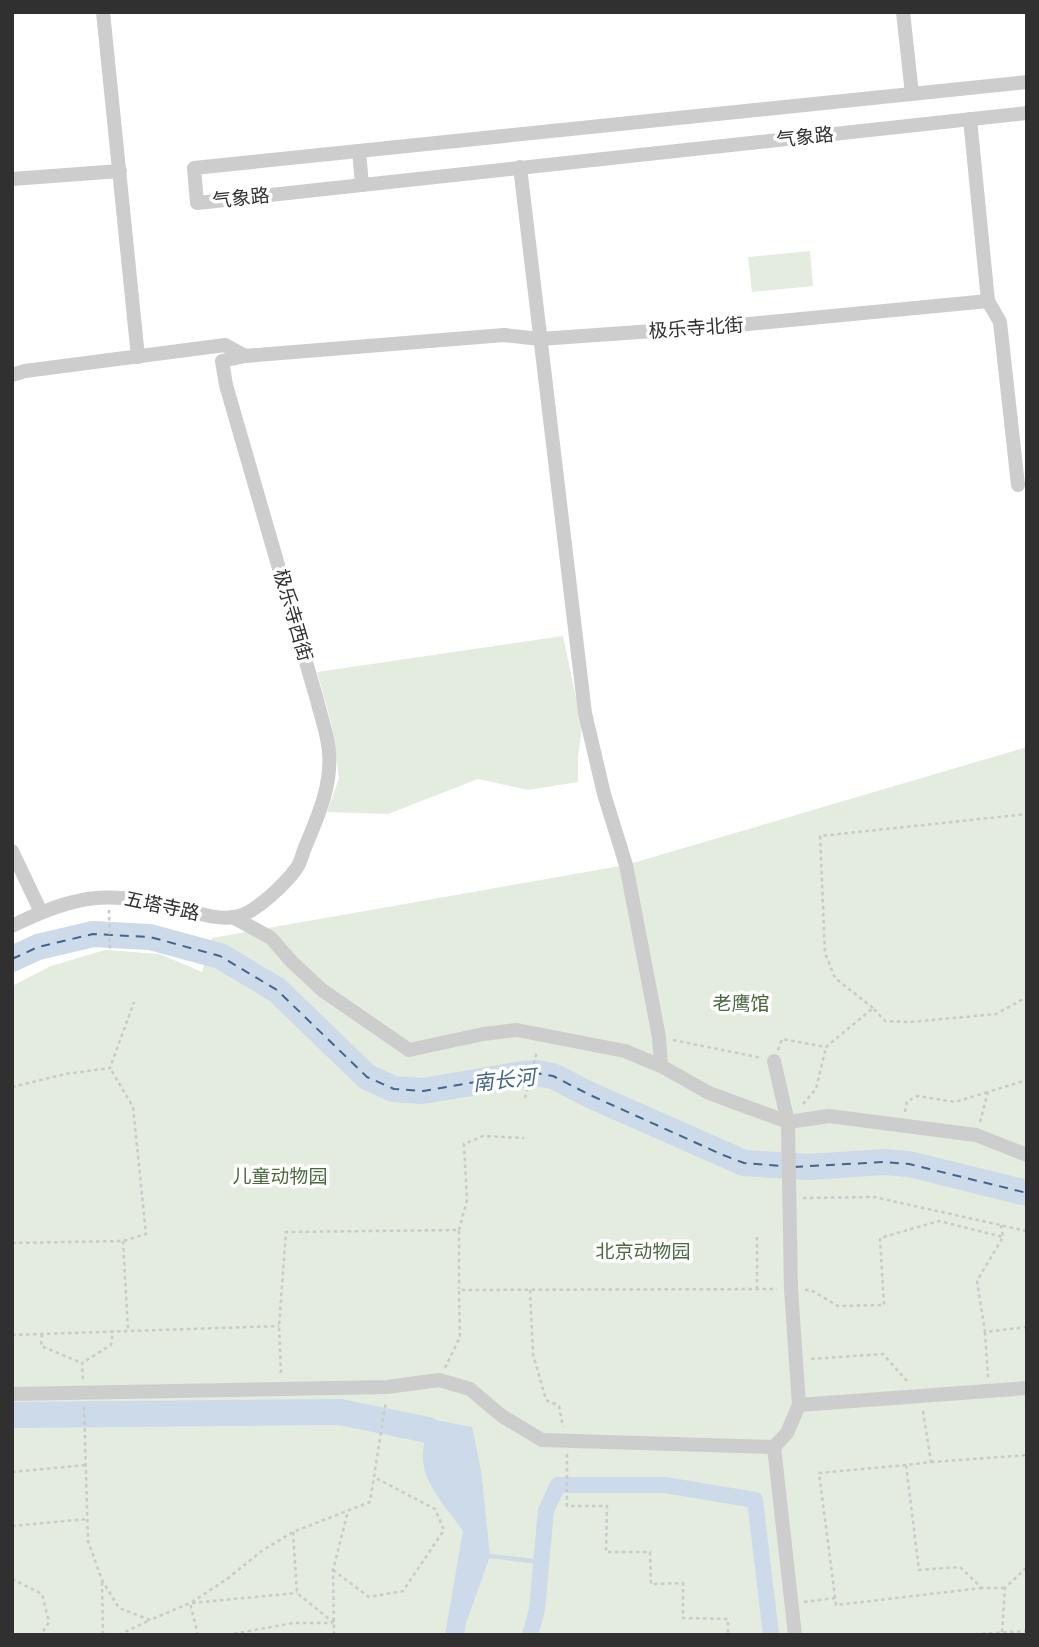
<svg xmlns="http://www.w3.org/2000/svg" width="1039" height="1647" font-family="Poppins,'Noto Sans SC',sans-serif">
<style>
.green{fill:#e4ebdf}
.water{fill:#ccdaea}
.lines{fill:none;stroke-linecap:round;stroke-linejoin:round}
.stream{stroke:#ccdaea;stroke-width:4.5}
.canal{stroke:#ccdaea;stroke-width:16}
.river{stroke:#ccdaea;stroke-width:26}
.ferry{stroke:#43658c;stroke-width:2;stroke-dasharray:9 7;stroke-linecap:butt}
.path{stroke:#cacaca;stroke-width:2.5;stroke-dasharray:3.5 3.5;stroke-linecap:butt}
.minor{stroke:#cdcdcd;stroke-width:14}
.labels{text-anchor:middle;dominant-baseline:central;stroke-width:7;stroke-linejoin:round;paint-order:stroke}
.street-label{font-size:19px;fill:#303030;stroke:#fff}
.park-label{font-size:19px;fill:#4d6840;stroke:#fff}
.water-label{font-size:21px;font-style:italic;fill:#43658c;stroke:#fff}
</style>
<rect width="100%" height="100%" fill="#fff"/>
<!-- green -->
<g class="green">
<polygon points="810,251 813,286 752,292 748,257"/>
<polygon points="563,636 582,727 578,757 578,782 528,790 478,779 388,814 327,812 339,778 332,726 317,672"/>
<polygon points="1027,747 1027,1635 12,1635 12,986 51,966 105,950 160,954 202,972 212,938 626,865"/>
</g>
<!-- water -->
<path class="water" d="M 435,1420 L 472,1427 L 481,1470 L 490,1556 L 466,1623 L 464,1635 L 445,1635 L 463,1531 C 437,1494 405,1467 435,1420 Z"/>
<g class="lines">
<!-- stream -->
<polyline class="stream" points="490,1556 541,1562"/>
<!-- canal -->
<polyline class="canal" points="530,1635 537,1610 546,1510 558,1485 665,1485 755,1500 771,1635"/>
<!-- river -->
<g class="river">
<polyline points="12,959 38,947 93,934 150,937 220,956 277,990 367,1077 394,1089 423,1091 517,1075 536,1073 553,1076 590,1095 744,1163 809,1167 884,1162 909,1164 1027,1193"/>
<polyline points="12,1415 340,1412 428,1430"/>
</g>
<!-- ferry -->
<g class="ferry">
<polyline points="12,959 38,947 93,934 150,937 220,956 277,990 367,1077 394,1089 423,1091 517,1075 536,1073 553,1076 590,1095 723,1155 744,1163 781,1166"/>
<polyline points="794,1167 884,1162 909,1164 1027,1193"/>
</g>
<!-- path -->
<g class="path">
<polyline points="109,910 110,951"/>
<polyline points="873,1008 835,978 825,953 820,836 1027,814"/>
<polyline points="673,1040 762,1058"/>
<polyline points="778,1050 782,1039 826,1047 873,1008 885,1021 910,1022 996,1014 1027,997"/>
<polyline points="12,1087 65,1074 110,1068 134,1002"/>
<polyline points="525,1098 537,1051"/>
<polyline points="803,1104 816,1089 826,1047"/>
<polyline points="905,1112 907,1101 918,1096 955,1102 988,1092"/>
<polyline points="980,1122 988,1092 1027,1080"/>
<polyline points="803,1198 874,1197 1027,1231"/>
<polyline points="1001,1225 1003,1237 977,1281 985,1332 1027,1327"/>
<polyline points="459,1230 467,1200 464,1144 483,1136 524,1138"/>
<polyline points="757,1237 757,1290"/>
<polyline points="123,1241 128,1329"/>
<polyline points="12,1243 123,1241 146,1234 133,1107 110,1068"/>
<polyline points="530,1290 533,1354 546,1400 559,1406 563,1427"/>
<polyline points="805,1290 811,1290 838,1306 884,1305 880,1238 939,1221 1003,1237"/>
<polyline points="985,1332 988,1377"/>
<polyline points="42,1334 41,1346 82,1363"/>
<polyline points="12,1335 279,1326"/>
<polyline points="811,1359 883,1354 907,1381"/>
<polyline points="445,1368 460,1337 459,1290 777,1289"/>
<polyline points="281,1373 279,1326 286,1232 459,1230 459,1289"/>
<polyline points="83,1379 82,1363 111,1345 113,1331"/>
<polyline points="1026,1402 1027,1420"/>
<polyline points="84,1407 88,1541 102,1580 119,1608 150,1620 190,1603 198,1635"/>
<polyline points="923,1411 931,1462 906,1465 919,1570 960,1567 982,1588 1005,1588"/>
<polyline points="567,1454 567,1506 607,1506 606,1552 650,1552 651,1584 683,1583 683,1618 728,1619 728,1635"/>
<polyline points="931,1462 1027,1455"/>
<polyline points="906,1465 819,1473 836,1605 982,1588"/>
<polyline points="12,1472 86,1465"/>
<polyline points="12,1526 87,1519"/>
<polyline points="293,1532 297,1593 334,1623"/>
<polyline points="333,1570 369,1597 403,1591 444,1530 435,1509 374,1477"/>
<polyline points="12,1579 42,1594 49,1622 41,1635"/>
<polyline points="102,1582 103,1635"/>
<polyline points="192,1602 227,1579 263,1550 293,1532 370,1502 386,1401"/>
<polyline points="804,1602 835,1598"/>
<polyline points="192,1603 297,1593"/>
<polyline points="1002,1632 1005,1588 1027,1567"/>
<polyline points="119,1635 150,1620"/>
<polyline points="227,1635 293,1623 332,1623"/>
<polyline points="334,1635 333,1570 348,1511"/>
<polyline points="961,1635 1027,1631"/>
</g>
<!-- minor -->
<g class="minor">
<polyline points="103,12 138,357"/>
<polyline points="903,12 912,94"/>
<polyline points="1027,82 194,168 197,203 1027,113"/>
<polyline points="359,151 362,185"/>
<polyline points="520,167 585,713 604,794 626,865 659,1037 661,1066 709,1093 788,1122 829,1116 976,1135 1027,1155"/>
<polyline points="12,179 120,171"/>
<polyline points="988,301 1000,322 1018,485"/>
<polyline points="12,375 25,371 225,345 245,356"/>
<polyline points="12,851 41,912"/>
<polyline points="233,917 271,938 291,961 322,990 409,1050 483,1034 517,1030 625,1051 661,1066"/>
<path d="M 12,926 C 72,896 106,890 171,906 C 192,911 218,922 239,916 C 257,911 285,884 296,869 C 300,864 302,856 304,850 C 317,818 332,787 329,752 C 328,735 321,717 317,700 L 226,385 L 222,361 L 245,356 L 504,335 L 540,339 L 738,325 L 988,301 L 970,119"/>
<polyline points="774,1061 788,1122 791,1289 799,1405 787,1433 774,1447 795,1635"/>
<polyline points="12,1394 387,1387 439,1380 470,1389 502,1416 542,1440 774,1447"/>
<polyline points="799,1405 1027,1388"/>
</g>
</g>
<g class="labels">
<!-- street labels -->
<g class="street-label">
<text transform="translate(805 137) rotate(-6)">气象路</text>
<text transform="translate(241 198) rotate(-6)">气象路</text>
<text transform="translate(696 328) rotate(-4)">极乐寺北街</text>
<text transform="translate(293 615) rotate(74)">极乐寺西街</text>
<text transform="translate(162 906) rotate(12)">五塔寺路</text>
</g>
<!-- park labels -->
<g class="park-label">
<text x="741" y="1003">老鹰馆</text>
<text x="280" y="1176">儿童动物园</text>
<text x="643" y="1251">北京动物园</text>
</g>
<!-- water labels -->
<g class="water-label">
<text transform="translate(504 1080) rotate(-6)">南长河</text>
</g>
</g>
<!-- border -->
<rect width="1039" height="1647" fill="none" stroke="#303030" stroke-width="28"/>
</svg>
